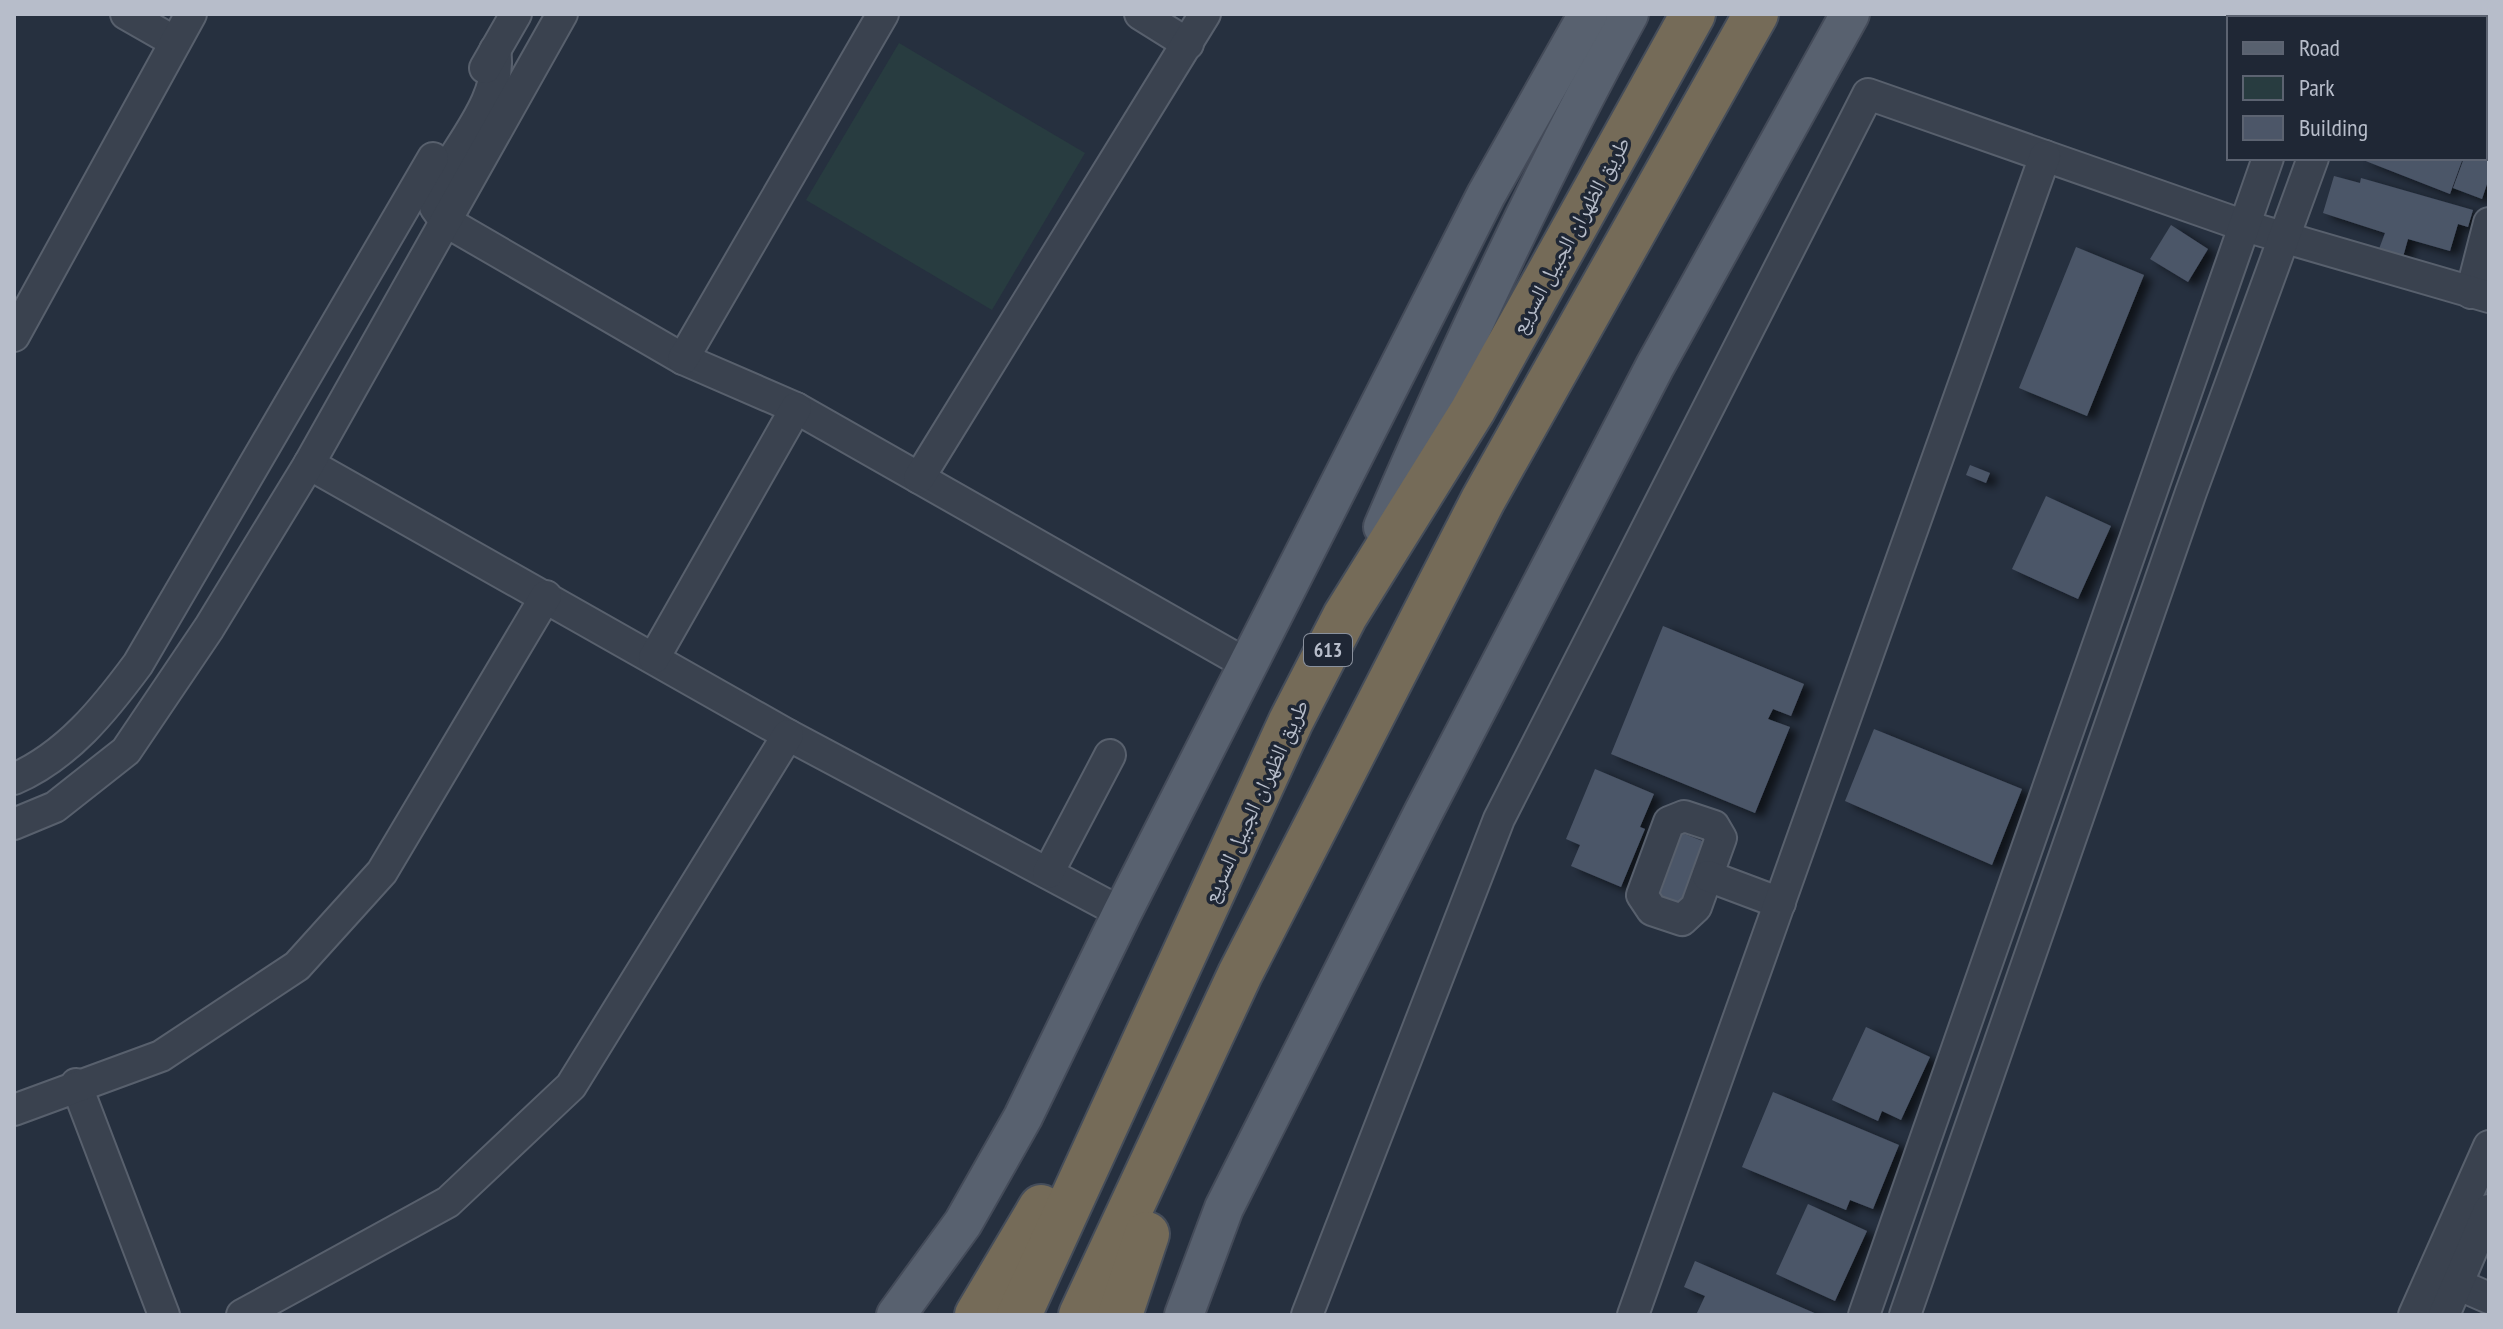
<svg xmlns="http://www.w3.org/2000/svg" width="2503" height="1329" font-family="'PT Sans Narrow','Noto Naskh Arabic',sans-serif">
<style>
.green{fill:#283c40}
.building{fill:#4c5668;filter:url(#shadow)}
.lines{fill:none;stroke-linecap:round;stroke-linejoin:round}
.minor-casing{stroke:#58606d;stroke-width:34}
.major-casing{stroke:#444b59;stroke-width:42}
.highway-casing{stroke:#454d5a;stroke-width:48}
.minor{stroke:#3a424f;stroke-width:30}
.major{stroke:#58616f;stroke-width:38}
.highway{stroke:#756b58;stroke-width:44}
.labels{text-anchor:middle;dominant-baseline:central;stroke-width:7;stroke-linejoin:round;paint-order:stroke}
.shield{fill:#1f2735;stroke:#89909d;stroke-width:2}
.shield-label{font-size:20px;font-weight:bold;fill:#b7bdca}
.street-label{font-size:22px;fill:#b7bdca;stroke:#1f2735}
</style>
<defs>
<filter id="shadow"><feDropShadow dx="8" dy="4.5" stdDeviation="4" flood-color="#0009"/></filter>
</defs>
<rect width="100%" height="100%" fill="#26303f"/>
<!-- green -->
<polygon class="green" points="899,43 1085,153 992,310 806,200"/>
<!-- building -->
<g class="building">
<polygon points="2485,90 2489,91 2489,143 2485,142"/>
<polygon points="2485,154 2489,156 2489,178 2482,199 2453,188 2464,158 2485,158"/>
<polygon points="2358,158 2463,158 2450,194"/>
<polygon points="2334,176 2360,183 2361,178 2473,210 2468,227 2458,224 2450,251 2408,239 2403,257 2379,249 2385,233 2323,213"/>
<polygon points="2171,225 2208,249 2188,282 2150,259"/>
<polygon points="2076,247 2144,275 2087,416 2019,388"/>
<polygon points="1970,465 1990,473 1986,483 1966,475"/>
<polygon points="2046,496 2111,526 2078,599 2012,569"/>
<polygon points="1663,626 1804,684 1791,716 1773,709 1768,719 1790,727 1755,813 1611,754"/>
<polygon points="1874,729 2022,789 1992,865 1845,801"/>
<polygon points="1595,769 1654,794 1640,827 1645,829 1621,887 1571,866 1580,845 1566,839"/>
<polygon points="1682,833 1713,845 1686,916 1656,905"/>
<polygon points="1866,1027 1930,1057 1901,1120 1882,1111 1878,1121 1832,1100"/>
<polygon points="1773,1092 1899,1145 1873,1209 1850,1200 1846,1210 1742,1167"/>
<polygon points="1808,1204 1867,1231 1835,1301 1776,1274"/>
<polygon points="1695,1261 1819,1315 1696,1315 1705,1296 1684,1287"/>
</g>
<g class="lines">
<!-- minor casing -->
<g class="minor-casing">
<g id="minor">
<polyline points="126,14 175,42"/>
<polyline points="1140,14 1188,44"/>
<polyline points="2317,18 2319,14"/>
<polyline points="2362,18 2363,14"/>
<path d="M 495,50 C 504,99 455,148 435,190 L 435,207 L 445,221 L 683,359 L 796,408 L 1248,665"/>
<polyline points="485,68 516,14"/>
<polyline points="2471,293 2489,223"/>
<polyline points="14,336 191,14"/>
<polyline points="683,359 883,14"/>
<polyline points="309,464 788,735 1122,913"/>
<polyline points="919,478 1205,14"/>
<polyline points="654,658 796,408"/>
<path d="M 14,779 C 67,756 104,710 138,664 L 433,158"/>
<polygon points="1684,816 1714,826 1721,838 1696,907 1682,920 1652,910 1642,895 1669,822"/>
<polyline points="14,824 55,807 126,751 209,628 309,464 562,14"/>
<polyline points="1048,873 1110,755"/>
<polyline points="1708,876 1780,903"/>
<polyline points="76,1084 164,1315"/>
<polyline points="14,1110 161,1056 297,966 382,872 546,596"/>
<polyline points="2457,1284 2489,1298"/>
<polyline points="242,1315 448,1202 571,1086 788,735"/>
<polyline points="1307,1315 1499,819 1868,94 2245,226 2489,297"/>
<polyline points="1633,1315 2045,156"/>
<polyline points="1864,1315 2268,158"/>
<polyline points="1905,1315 2191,492 2313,158"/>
<polyline points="2414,1315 2489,1146"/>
<polyline points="2444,1315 2489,1210"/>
</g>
</g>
<!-- major casing -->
<g class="major-casing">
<g id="major">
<path d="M 1383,527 C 1458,353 1538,180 1629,14"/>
<polyline points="896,1315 963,1223 1023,1117 1122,913 1486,195 1588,14"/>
<polyline points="1184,1315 1224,1208 1423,813 1655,366 1850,14"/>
</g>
</g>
<!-- highway casing -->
<g class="highway-casing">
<g id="highway">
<polyline points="977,1315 1041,1207"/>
<polyline points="1019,1315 1291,721 1345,616 1473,410 1693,14"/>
<polyline points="1081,1315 1240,974 1483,500 1756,14"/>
<polyline points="1120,1315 1147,1234"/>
</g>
</g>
<!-- minor -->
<use href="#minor" class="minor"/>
<!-- major -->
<use href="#major" class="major"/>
<!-- highway -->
<use href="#highway" class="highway"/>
</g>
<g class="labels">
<!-- shield labels -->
<rect class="shield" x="1304" y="634" width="48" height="32" rx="6"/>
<g class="shield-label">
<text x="1328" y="650">613</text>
</g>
<!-- street labels -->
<g class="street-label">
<text transform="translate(1570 235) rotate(-61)">طريق الظهران الجبيل السريع</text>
<text transform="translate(1255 801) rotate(-65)">طريق الظهران الجبيل السريع</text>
</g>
</g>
<!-- border -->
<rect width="2503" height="1329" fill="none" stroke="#b7bdca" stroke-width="32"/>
<!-- legend -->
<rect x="2227" y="16" width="260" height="144" fill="#1f2735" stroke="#5c6371" stroke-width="2"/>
<rect x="2243" y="42" width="40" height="12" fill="#58616f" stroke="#5c6371" stroke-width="2"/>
<text x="2299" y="56" font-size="24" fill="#b7bdca">Road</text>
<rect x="2243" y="76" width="40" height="24" fill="#283c40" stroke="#5c6371" stroke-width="2"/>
<text x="2299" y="96" font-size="24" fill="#b7bdca">Park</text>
<rect x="2243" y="116" width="40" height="24" fill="#4c5668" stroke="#5c6371" stroke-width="2"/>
<text x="2299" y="136" font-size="24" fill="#b7bdca">Building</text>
</svg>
